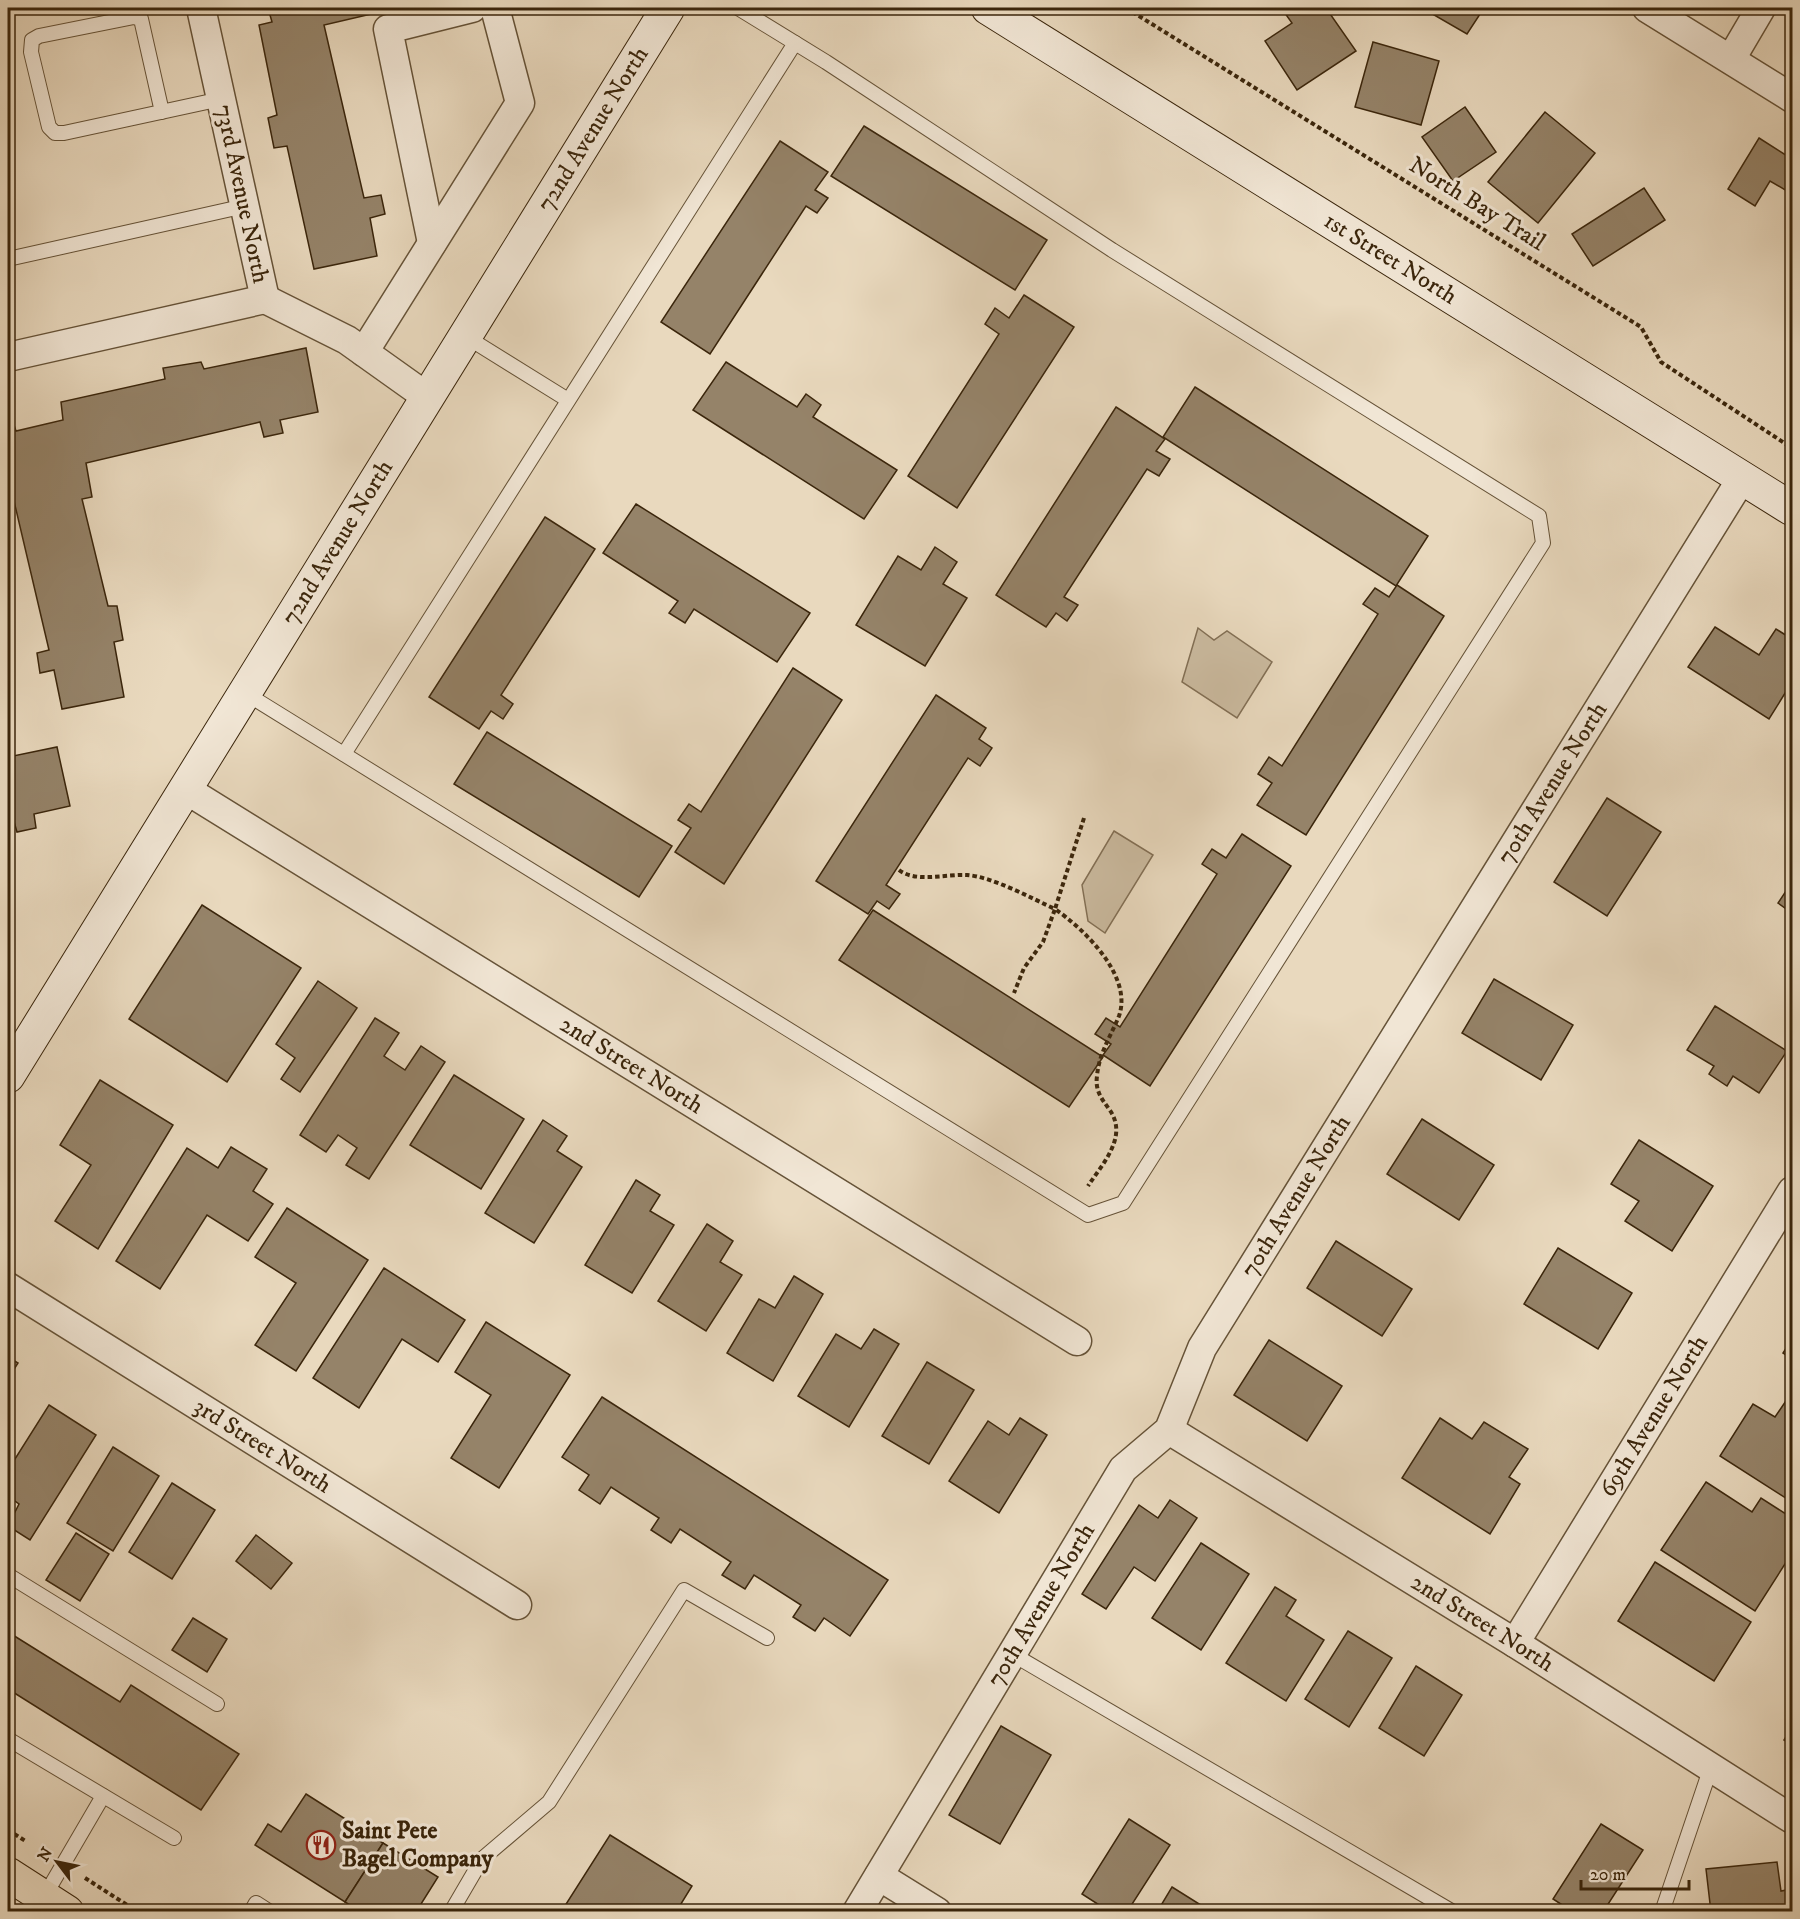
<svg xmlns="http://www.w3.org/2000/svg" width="1800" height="1919" font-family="'IM FELL DW Pica',serif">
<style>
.green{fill:#cbbba0;stroke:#837056;stroke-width:1.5}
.building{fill:#958369;stroke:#3b260c;stroke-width:1.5}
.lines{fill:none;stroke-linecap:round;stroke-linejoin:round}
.lane-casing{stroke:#665338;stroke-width:16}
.street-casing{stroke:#665338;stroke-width:31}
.secondary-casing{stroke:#3b260c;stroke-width:35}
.primary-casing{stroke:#3b260c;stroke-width:35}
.path{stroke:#3b260c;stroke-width:4;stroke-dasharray:4.5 3;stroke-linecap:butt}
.lane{stroke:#f1e6d5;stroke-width:14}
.street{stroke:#f1e6d5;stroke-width:28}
.secondary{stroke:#f1e6d5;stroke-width:33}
.primary{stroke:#e9d9be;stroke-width:33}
.labels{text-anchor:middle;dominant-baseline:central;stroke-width:6;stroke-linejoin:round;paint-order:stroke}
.street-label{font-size:24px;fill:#3b260c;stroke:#f1e6d5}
.poi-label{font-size:24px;font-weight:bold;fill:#3b260c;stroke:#f1e6d5;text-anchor:start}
</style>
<rect width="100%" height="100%" fill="#e9d9be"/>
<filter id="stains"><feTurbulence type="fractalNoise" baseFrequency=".00333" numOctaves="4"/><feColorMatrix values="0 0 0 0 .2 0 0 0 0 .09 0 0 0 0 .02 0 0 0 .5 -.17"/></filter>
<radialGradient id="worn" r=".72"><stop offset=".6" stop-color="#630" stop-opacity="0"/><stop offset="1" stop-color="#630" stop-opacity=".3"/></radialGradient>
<!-- green -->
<g class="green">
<polygon points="1198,628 1214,640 1227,631 1272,662 1237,718 1182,682"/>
<polygon points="1114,831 1153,855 1105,933 1088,921 1082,885"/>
</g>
<!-- building -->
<g class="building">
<polygon points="268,8 397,8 324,25 364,198 381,195 385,214 370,218 377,256 314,269 287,146 274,148 268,118 277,115 259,25 272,22"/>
<polygon points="1284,8 1326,8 1356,51 1297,90 1265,41 1292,23 1282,9"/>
<polygon points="1422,8 1484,8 1467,34"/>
<polygon points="1373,42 1439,61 1421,125 1355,107"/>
<polygon points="1465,107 1496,152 1453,181 1422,137"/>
<polygon points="1545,112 1595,153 1538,223 1488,182"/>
<polygon points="864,126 1047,240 1015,290 831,176"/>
<polygon points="1759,138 1792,159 1792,194 1770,181 1755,206 1728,189"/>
<polygon points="780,141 828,172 815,190 828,198 817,213 806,206 710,354 661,322"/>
<polygon points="1644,188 1665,220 1593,266 1572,234"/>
<polygon points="1024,295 1074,327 957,508 908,476 999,334 985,324 995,308 1009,318"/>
<polygon points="306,348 318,412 280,420 283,433 264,437 260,422 86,463 92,497 82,499 108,606 117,606 123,640 114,642 124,697 62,709 54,670 40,673 37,653 49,650 10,484 8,484 8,417 11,416 16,431 63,420 61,402 165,379 163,368 201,362 204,369"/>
<polygon points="726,362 797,407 806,394 821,405 813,417 897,470 864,519 693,410"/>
<polygon points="1195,387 1428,536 1396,586 1163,437"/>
<polygon points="1116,407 1165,439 1156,451 1170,459 1159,476 1147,469 1064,597 1078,605 1067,621 1056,613 1046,627 996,595"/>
<polygon points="636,504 810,613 777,662 694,609 685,623 669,613 678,601 603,553"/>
<polygon points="545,517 595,549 501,695 513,704 503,719 491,711 479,729 429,697"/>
<polygon points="935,547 957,562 943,584 967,598 925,666 856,625 898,556 921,570"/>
<polygon points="1397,585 1444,616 1306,835 1257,805 1272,783 1258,774 1269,757 1282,766 1378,614 1363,604 1375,588 1389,597"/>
<polygon points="1715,627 1759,655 1776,629 1792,639 1792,682 1769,719 1688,667"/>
<polygon points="793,668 842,700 724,884 675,852 691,828 678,820 689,804 701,812"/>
<polygon points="936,695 986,728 979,739 992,748 980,766 968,758 886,885 900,894 889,909 877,901 868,914 816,881"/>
<polygon points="487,732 672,846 639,897 454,784"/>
<polygon points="57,747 70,806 34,814 36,828 17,832 13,818 8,819 8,757"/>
<polygon points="1607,798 1661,832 1607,916 1554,882"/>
<polygon points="1242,834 1291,866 1150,1086 1103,1055 1111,1044 1095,1034 1106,1018 1120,1027 1217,874 1202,864 1212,849 1226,858"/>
<polygon points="1792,882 1792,913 1778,903"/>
<polygon points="202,905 301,968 227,1082 129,1019"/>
<polygon points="873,910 1103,1057 1069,1107 839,960"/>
<polygon points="1494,979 1573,1025 1541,1080 1462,1033"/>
<polygon points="318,981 357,1008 300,1092 281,1079 295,1058 276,1044"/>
<polygon points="1715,1006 1787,1051 1759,1093 1733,1076 1727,1086 1709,1074 1714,1066 1687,1050"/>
<polygon points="375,1018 399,1033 384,1056 405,1070 421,1046 445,1062 369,1179 346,1165 357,1148 338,1135 326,1152 300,1135"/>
<polygon points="454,1075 524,1119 481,1189 410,1145"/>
<polygon points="100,1080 173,1125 98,1249 55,1221 91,1165 60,1145"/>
<polygon points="1422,1119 1494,1165 1459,1220 1387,1174"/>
<polygon points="543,1120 567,1136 557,1151 582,1167 534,1243 485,1213"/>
<polygon points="1639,1140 1713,1186 1672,1251 1625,1221 1639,1201 1611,1184"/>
<polygon points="231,1147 267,1169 253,1191 273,1204 248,1241 207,1215 160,1289 116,1261 187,1148 218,1168"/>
<polygon points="636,1180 660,1195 650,1211 674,1225 632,1293 585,1265"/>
<polygon points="287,1208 368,1260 296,1371 255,1345 296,1283 255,1257"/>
<polygon points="707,1224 733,1241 720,1262 742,1275 706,1331 658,1301"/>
<polygon points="1336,1241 1412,1289 1382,1336 1307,1288"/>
<polygon points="1558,1248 1632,1293 1598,1349 1524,1304"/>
<polygon points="384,1268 465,1320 438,1362 402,1339 359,1408 313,1378"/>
<polygon points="794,1276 823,1294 773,1381 727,1353 759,1299 775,1308"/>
<polygon points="486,1322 570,1375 499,1488 451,1458 491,1395 455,1372"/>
<polygon points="874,1329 899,1344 849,1427 798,1396 836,1334 861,1349"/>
<polygon points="1792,1339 1792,1359 1783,1353"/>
<polygon points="1269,1340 1342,1386 1307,1441 1234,1395"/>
<polygon points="8,1357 18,1363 8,1379"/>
<polygon points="927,1362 974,1390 929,1464 882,1436"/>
<polygon points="1792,1392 1792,1502 1720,1456 1753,1404 1775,1417"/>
<polygon points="602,1397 888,1580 850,1636 824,1618 815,1631 793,1617 801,1605 754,1575 745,1589 722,1575 731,1562 680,1529 671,1543 651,1530 659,1518 611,1487 600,1504 579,1490 589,1475 562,1457"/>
<polygon points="49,1405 96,1435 30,1540 8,1526 19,1504 8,1496 8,1470"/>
<polygon points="1020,1418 1047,1435 999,1513 949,1481 988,1421 1009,1435"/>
<polygon points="1440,1418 1472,1439 1484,1422 1528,1449 1509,1477 1520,1484 1490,1534 1402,1478"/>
<polygon points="113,1447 159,1476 113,1551 67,1523"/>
<polygon points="1706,1482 1752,1512 1761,1498 1792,1518 1792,1553 1755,1611 1661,1550"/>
<polygon points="172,1483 215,1510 172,1579 129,1552"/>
<polygon points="1170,1500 1197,1518 1155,1581 1134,1567 1106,1609 1082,1594 1139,1505 1158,1518"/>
<polygon points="76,1533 109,1554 80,1601 46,1580"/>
<polygon points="256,1535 292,1563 271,1589 236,1561"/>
<polygon points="1201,1543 1249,1574 1201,1650 1152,1618"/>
<polygon points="1655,1562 1751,1622 1714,1681 1618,1621"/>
<polygon points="1275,1587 1296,1600 1286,1616 1324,1640 1286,1701 1226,1663"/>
<polygon points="193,1618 227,1639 207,1672 172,1650"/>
<polygon points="1348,1631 1392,1658 1349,1727 1305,1699"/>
<polygon points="8,1632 120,1702 131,1685 239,1754 201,1810 8,1689"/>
<polygon points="1416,1666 1462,1695 1424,1756 1379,1728"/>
<polygon points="1001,1726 1051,1755 1000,1844 949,1815"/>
<polygon points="1792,1727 1792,1745 1784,1740"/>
<polygon points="306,1794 383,1843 345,1902 255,1845 268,1824 281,1832"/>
<polygon points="1129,1819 1170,1845 1127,1912 1110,1912 1082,1894"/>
<polygon points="1601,1824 1643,1850 1603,1912 1573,1912 1553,1899"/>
<polygon points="610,1835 692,1886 676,1912 561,1912"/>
<polygon points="383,1843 438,1877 416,1912 361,1912 345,1902"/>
<polygon points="1777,1862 1781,1891 1792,1889 1792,1912 1711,1912 1706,1869"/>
<polygon points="1172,1887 1212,1912 1157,1912"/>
</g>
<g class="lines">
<!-- lane casing -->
<g class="lane-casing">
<g id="lane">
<polyline points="162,112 141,19 134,17 39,36 32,40 31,52 49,127 55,133 64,133 221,99"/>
<polyline points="8,259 245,206"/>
<polyline points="465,336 568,400"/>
<polyline points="245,693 1075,1207 1088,1215 1123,1203 1543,543 1539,516 1112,250 826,62 738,8"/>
<polyline points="344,754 795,43"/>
<polyline points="8,1575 217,1704"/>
<polyline points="1012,1654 1453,1912"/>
<polyline points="8,1739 174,1838"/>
<polyline points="44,1897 103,1796"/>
<polyline points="251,1912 256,1903 270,1912"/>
<polyline points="451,1912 482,1859 549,1802 684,1590 767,1638"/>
<polyline points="1662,1912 1711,1767"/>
</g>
</g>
<!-- street casing -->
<g class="street-casing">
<g id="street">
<polyline points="1647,8 1792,98"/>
<polyline points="1731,59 1761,8"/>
<polyline points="432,243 388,29 472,8"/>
<polyline points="265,299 347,340 427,397"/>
<polyline points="364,352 520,103 495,8"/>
<polyline points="8,357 265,299 201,8"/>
<path id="s1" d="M 185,789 L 1077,1341"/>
<path id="s2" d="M 8,1287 L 517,1605"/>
<path id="s3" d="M 1169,1430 L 1515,1643 L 1792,1819"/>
<path id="s4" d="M 1515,1643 L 1792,1191"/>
<polyline points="879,1876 937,1912"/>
<path id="s5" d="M 857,1912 L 1123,1469 L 1169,1430 L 1202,1348 L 1742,478"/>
</g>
</g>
<!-- secondary casing -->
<g class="secondary-casing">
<g id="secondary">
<path id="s6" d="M 988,8 L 1792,509"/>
<path id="s7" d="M 8,1076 L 668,8"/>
</g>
</g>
<!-- primary casing -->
<g class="primary-casing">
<polyline id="primary" points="8,1874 67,1912"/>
</g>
<!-- path -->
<g class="path">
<polyline points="1126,8 1641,327 1661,362 1792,448"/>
<path d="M 1084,818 L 1055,909 C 1084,929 1133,976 1119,1016 C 1111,1036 1099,1053 1097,1076 C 1095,1090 1101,1098 1109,1109 C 1129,1136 1103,1163 1088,1186"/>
<path d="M 899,870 C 916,883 945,874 967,875 C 993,877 1031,898 1055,909 L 1043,942 L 1024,968 L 1014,993"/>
<polyline points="8,1830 27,1842"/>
<polyline points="85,1878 138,1912"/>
</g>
<!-- lane -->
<use href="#lane" class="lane"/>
<!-- street -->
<use href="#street" class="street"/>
<!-- secondary -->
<use href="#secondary" class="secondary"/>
<!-- primary -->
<use href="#primary" class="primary"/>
</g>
<!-- icons -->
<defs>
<g id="restaurant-ring" transform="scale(1.5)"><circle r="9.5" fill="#f1e6d5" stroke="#8f2418" stroke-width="1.5"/><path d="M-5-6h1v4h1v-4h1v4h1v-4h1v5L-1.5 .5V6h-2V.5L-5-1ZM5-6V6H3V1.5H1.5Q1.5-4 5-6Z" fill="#8f2418"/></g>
</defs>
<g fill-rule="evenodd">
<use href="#restaurant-ring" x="321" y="1845"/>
</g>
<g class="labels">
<!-- street labels -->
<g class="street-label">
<text stroke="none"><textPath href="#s7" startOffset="1113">72nd Avenue North</textPath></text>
<text transform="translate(242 194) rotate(78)">73rd Avenue North</text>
<text transform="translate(1477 204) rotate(32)">North Bay Trail</text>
<text stroke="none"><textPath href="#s6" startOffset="474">1st Street North</textPath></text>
<text stroke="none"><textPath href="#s7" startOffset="627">72nd Avenue North</textPath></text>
<text stroke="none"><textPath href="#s5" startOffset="1330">70th Avenue North</textPath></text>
<text stroke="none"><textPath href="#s1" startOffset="525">2nd Street North</textPath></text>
<text stroke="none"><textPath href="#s5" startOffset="844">70th Avenue North</textPath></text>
<text stroke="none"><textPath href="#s4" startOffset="266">69th Avenue North</textPath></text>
<text stroke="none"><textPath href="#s2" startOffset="300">3rd Street North</textPath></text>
<text stroke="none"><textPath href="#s5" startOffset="358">70th Avenue North</textPath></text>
<text stroke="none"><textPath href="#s3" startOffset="368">2nd Street North</textPath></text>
</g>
<!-- poi labels -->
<g class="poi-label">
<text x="342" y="1831">Saint Pete<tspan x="342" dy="28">Bagel Company</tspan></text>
</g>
</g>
<!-- margin -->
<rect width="1800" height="1919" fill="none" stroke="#e9d9be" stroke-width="30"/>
<rect x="9" y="9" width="1782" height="1901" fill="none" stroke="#3b260c" stroke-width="3"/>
<rect x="15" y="15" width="1770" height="1889" fill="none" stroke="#3b260c" stroke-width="1.5"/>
<!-- north arrow -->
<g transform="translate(57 1862) rotate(302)" stroke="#f1e6d5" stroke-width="4.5" paint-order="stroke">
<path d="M0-4.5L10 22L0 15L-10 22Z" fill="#3b260c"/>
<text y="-9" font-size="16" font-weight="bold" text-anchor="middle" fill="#3b260c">N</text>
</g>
<!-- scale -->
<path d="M1581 1880v9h108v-9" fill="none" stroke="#3b260c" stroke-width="3"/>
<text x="1590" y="1880" font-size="18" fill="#3b260c" stroke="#f1e6d5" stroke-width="4.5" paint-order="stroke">20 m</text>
<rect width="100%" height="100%" filter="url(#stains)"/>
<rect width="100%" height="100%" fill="url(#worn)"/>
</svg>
